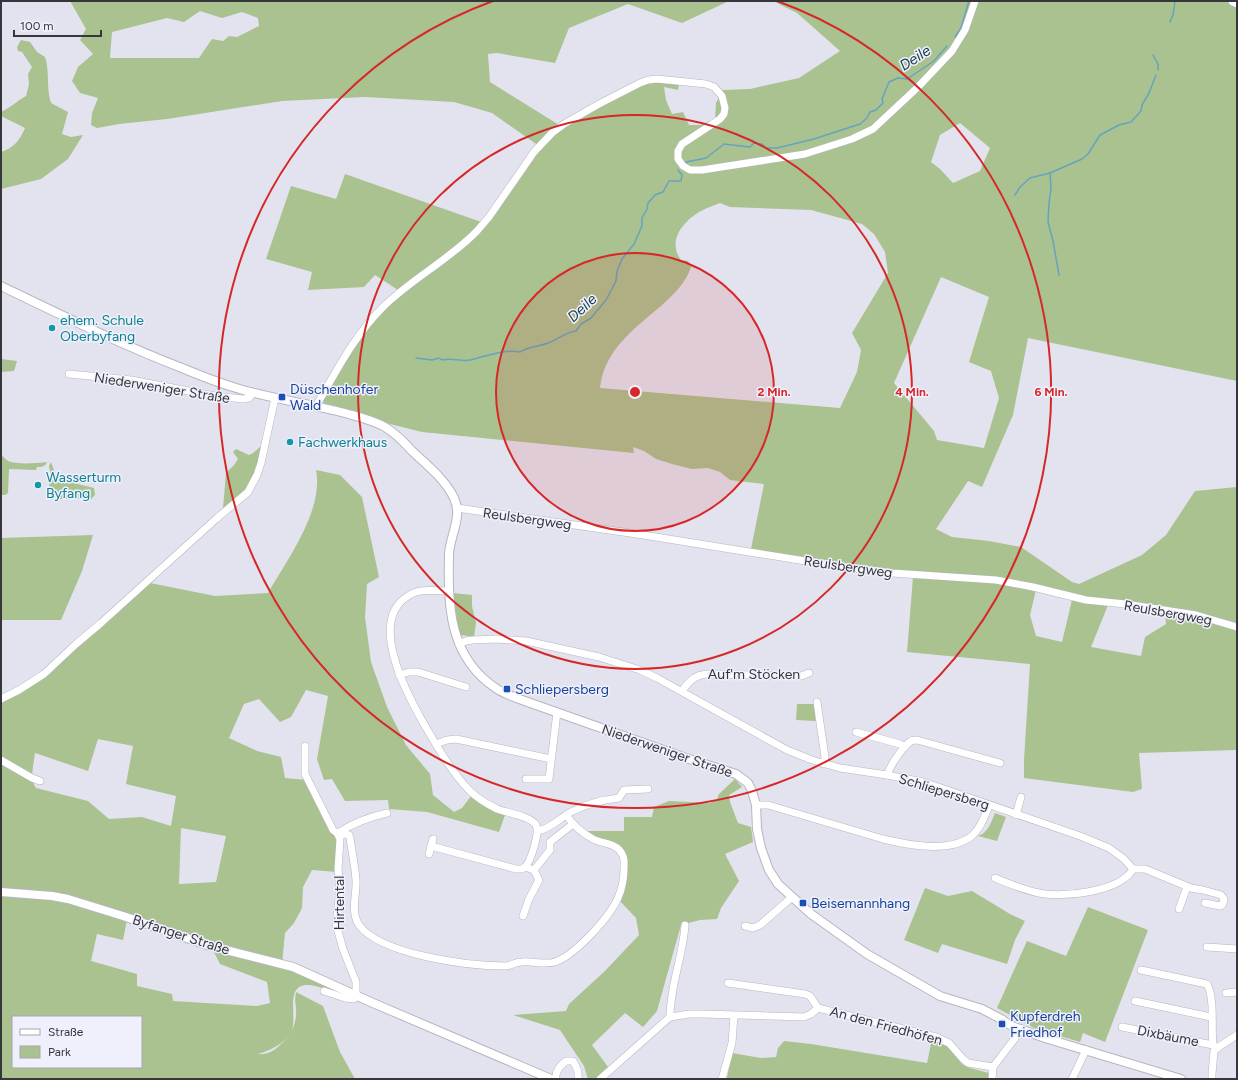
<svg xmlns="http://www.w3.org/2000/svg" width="1238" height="1080" font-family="Figtree,sans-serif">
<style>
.green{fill:#aac290;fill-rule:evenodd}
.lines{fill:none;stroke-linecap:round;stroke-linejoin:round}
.stream{stroke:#65a4bf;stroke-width:1.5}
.minor-casing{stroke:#b5b6c1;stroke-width:8}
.tertiary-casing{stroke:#b5b6c1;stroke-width:10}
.secondary-casing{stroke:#b5b6c1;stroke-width:10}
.minor{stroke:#fff;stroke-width:7}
.tertiary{stroke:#fff;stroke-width:8}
.secondary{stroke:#fff;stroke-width:9}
.ring{fill:none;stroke:#d62828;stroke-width:2}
.culture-dot{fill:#0f9aa8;stroke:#f0f0fc;stroke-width:1.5}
.transit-dot{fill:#1a4fb4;stroke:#f0f0fc;stroke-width:1.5}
.labels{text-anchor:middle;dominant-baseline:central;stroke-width:3;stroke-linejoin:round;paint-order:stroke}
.culture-label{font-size:14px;fill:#0d838f;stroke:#f0f0fc;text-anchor:start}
.street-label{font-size:14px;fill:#36363b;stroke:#f0f0fc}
.transit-label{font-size:14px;fill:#164399;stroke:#f0f0fc;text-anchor:start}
.water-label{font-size:15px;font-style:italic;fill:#153e4d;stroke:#f0f0fc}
.centre{fill:#d62828;stroke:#f0f0fc;stroke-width:2}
.ring-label{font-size:12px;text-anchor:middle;font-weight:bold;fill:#d62828;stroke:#f0f0fc;stroke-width:3;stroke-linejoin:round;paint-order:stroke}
</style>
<rect width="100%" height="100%" fill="#e2e3ee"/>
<!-- green -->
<g class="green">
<path d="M 70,1 L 729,1 L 682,23 L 628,4 L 569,28 L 555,63 L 497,53 L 488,54 L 490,82 L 564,128 L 617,98 L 649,82 L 679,84 L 678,90 L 664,87 L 666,100 L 672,114 L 683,112 L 689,125 L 700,125 L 715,119 L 716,103 L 723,90 L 750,89 L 799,78 L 840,51 L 797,13 L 773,1 L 1237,1 L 1237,381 L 1028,338 L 1013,415 L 982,487 L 968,481 L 936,529 L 952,537 L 989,541 L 1021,547 L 1072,582 L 1079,584 L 1142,555 L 1166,535 L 1195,491 L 1237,487 L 1237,623 L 1191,611 L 1090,600 L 1014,581 L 904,572 L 751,549 L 764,484 L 730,480 L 720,472 L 708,468 L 692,469 L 672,464 L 656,459 L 644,451 L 633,447 L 634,453 L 422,432 L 382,422 L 326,405 L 322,400 L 360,334 L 401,292 L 375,275 L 364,287 L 308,290 L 312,272 L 266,259 L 291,186 L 336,199 L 345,174 L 484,223 L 539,146 L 492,113 L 454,102 L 365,97 L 282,101 L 167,119 L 119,124 L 97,128 L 91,125 L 92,113 L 98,98 L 80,93 L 72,81 L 78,67 L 93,54 L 80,40 L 86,29 ZM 200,11 L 222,18 L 242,12 L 258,18 L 259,26 L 237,37 L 229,36 L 223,41 L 212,39 L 199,58 L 110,58 L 112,32 L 167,18 L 184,22 ZM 960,123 L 990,148 L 980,171 L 953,183 L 940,169 L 931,162 L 940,135 ZM 720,203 L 730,207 L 811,210 L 862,224 L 874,234 L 885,252 L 888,273 L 852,333 L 861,350 L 857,372 L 840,408 L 600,388 C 604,350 634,329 661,306 C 673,295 686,283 691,267 L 688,261 L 681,260 C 666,240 685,219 703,210 C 708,207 715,205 720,203 ZM 941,277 L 989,297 L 969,362 L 991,371 L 999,398 L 984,448 L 937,440 L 934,431 L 894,383 Z"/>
<path d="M 21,40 L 30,42 L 37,52 L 45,57 C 50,72 46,88 51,103 L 68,112 L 62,134 L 71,137 L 83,135 L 68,159 L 41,179 L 1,189 L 1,152 C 14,148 20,140 25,128 L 1,116 L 1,112 C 10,108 17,101 26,96 L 29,84 L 28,74 L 32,67 L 22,52 L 18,51 L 17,47 Z"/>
<polygon points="1,359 17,361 14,371 1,372"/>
<polygon points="260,447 264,447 250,488 226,510 223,508 226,473 234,465 238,459 233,452 236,449 249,455 253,453"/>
<path d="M 1,455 C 3,456 6,460 8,461 C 18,465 37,463 47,462 C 45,467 41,467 37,467 L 36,470 L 9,469 L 8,493 L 5,495 L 1,495 Z"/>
<polygon points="51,462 57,479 94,488 95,495 91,499 61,499 49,493 50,471 49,466"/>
<path d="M 316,470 L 340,475 L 362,497 L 379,577 L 367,584 L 365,617 L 371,662 L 387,707 L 406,745 L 430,774 L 433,795 L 454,812 L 462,808 L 471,796 L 505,815 L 499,832 L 427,812 L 389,809 L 388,800 L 345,801 L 332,779 L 324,780 L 317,759 L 328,696 L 306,690 L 291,717 L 280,722 L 259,699 L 244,704 L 229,738 L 257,751 L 281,757 L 285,778 L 307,780 L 337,834 L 337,872 L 312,870 L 303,887 L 302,908 L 294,923 L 285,933 L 282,964 L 349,995 C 338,993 317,985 307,985 C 285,985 297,1017 292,1030 C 285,1044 271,1050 258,1054 C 267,1055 274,1051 280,1045 C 292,1034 297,1024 296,1008 C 295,1002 295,998 296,992 L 323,1006 L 340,1052 L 355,1079 L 1,1079 L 1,697 L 31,682 L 145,582 L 215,596 L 268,593 C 287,560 324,510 316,470 ZM 98,739 L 133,746 L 126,784 L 176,796 L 171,826 L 142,817 L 109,819 L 88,801 L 36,788 C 29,780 34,763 35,753 L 88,771 ZM 181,828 L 226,836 L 216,882 L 179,884 ZM 127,920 L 212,948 L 220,964 L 267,982 L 270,1003 L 257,1006 L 173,1001 L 172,994 L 137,986 L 137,974 L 91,961 L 97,934 L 123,940 ZM 13,1017 L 141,1017 L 141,1067 L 13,1067 Z"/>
<polygon points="93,535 82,571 61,620 1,620 1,538"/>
<polygon points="913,577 993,582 1036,590 1030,615 1036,636 1062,642 1072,600 1108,605 1091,647 1141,656 1145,637 1166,624 1165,612 1195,618 1237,631 1237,750 1139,753 1142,789 1133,792 1024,778 1024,760 1030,664 907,652"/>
<polygon points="453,593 472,595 472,606 476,623 474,637 461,635 457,630"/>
<polygon points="797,704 814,704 816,721 796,720"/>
<polygon points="735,779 742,787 729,795 730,802 738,823 751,827 753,842 725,854 739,881 721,908 717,919 700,920 681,925 657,1011 643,1027 625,1013 592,1045 608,1067 595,1079 588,1079 584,1066 560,1030 513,1015 566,1011 569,1004 605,971 639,935 636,918 619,900 624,854 584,831 624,831 624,817 652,817 654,807 669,801 710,803 717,799 719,794"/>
<path d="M 995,813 L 1006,817 L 997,841 L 978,836 C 988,833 991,822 995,813 Z"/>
<polygon points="925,888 948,896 972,891 1010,914 1025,921 1015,940 1007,964 942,944 938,953 904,940"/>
<polygon points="1088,907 1148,930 1105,1042 1083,1033 1080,1042 1036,1029 997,1008 1027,941 1066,956"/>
<polygon points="932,1039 948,1047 962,1064 970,1068 989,1073 988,1079 731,1079 727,1078 732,1053 761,1058 776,1057 778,1048 784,1041 811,1044 927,1063"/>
</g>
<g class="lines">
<!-- stream -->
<g class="stream">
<polyline points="1170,22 1173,15 1175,1"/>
<polyline points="955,37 961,28 969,1"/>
<polyline points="1153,55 1158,64 1158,70"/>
<polyline points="686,162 706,158 724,144 750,147 754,143 762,144 766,148 777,148 814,139 860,124 867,118 870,112 876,110 883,103 882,99 889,82 898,78 907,79 934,61 947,46"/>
<polyline points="1050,173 1051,188 1049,203 1048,222 1053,241 1059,275"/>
<polyline points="1015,195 1020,187 1030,178 1050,173 1082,159 1088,154 1100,135 1119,125 1131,122 1141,111 1142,105 1149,93 1156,75"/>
<path d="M 416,358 L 432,360 L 439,358 L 442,360 C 452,357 460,362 470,360 C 487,356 503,349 520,352 C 529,346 538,347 548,343 C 558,340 565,332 576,331 L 581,324 L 591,318 L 606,300 L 616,281 L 617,271 L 622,259 L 634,244 L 642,226 L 642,218 L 647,209 L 648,203 L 655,195 L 663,192 L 669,181 L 681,181 L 682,175 L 678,170"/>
</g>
<!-- minor casing -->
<g class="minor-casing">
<g id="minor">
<polyline points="69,374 131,380 215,396 243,399 249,398 253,393"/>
<path d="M 316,406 C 336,372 354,336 382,308 C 411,279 449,260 477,231 L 489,217 L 534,152 L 552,133 L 564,124 L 599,104 L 640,83 L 648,80 L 657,79 L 706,84 L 714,87 L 722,96 L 725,108 L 724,114 L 720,119 L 682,144 L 678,151 L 678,159 L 683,166 L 690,170 L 702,170 L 805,154 L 852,139 L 873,129 L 918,87 L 952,51 L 965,30 L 975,1"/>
<polyline points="457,508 637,534 843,567 892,573 996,580 1033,587 1086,600 1125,604 1196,615 1237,627"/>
<path d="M 449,591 C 436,591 419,588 408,596 C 364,623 413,706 431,736 C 442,755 454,775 470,791 C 478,799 487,804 497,809 C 507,813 531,816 536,825 C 540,832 531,861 525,867 L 534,870 L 539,880 L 529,899 L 523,916"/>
<polyline points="459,644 466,641 473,640 497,639 526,641 599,657 640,670 657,678 787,750 812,760 840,768 887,775 923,782 941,788 1080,836 1109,848 1124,859 1133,869"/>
<polyline points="399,675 409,672 418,672 466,687"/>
<path d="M 682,691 C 689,681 695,675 707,674 L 801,676 L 809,673"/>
<polyline points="1,699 19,690 44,674 76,644 101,623 216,519 248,492 257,475 261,463 275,398"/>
<polyline points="817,702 825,757 824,764"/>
<polyline points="856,732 900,744 905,747"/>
<polyline points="436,744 447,740 456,739 551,759"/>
<polyline points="305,746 305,774 333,830 337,833 340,839 338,869 340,890 336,924 343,949 356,982 356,995 354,999 345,998 324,991"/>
<polyline points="1,760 32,778 40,781"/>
<path d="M 887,775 C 890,766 903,746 911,741 C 913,740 915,740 917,740 L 1000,763"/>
<polyline points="526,779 549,779 557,712"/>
<path d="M 756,805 L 768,805 L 883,839 C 908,845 951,854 973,835 C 981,827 985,816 989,805"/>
<polyline points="1016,815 1021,797"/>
<path d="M 538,831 C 550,829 560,818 571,812 C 586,804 601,800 619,798 L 624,790 L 648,789"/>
<path d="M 338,833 C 353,823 369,817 387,813"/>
<path d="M 339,836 L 345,834 L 349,835 L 350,838 C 352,852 355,866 356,880 C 357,895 350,911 359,925 C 381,955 469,966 505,966 C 511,966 515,962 522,962 C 532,961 545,965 555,962 C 575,955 609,918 618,898 C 622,889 624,878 624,868 C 624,864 625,858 622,854 C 617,843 602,844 593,839 C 582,833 573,825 566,815"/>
<polyline points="431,846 516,869 522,869 525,867"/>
<polyline points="429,854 433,839"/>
<polyline points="1133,869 1145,869 1191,888 1203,890 1221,895 1224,899 1223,904 1220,906 1205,903"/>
<polyline points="534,870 550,850 550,842 573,824"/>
<path d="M 995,878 C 1010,884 1024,890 1039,893 C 1063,898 1120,892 1133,869"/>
<polyline points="1179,909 1187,887"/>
<polyline points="745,926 753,928 760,925 791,898"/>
<polyline points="1207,947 1237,949"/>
<path d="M 1141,970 L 1207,984 C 1215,999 1211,1027 1213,1045 L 1217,1048"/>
<polyline points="728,983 805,994 810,996 818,1008"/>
<polyline points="1226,993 1237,992"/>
<polyline points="1135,1001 1211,1017"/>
<path d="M 670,1017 C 670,986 683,956 685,925"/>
<polyline points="1122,1027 1213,1045"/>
<path d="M 556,1079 C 555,1071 560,1066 566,1061 L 573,1061 C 577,1067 579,1072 578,1079"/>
<polyline points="600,1079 670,1017 689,1014 703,1014 804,1017 811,1014 818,1008 936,1037 949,1043 963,1059 968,1063 993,1067"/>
<polyline points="722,1079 732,1043 734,1016"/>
<polyline points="992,1079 993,1067 1022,1029"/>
<polyline points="1072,1079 1086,1050"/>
<polyline points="1212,1079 1212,1074 1214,1051 1220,1046 1237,1035"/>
</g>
</g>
<!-- tertiary casing -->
<g class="tertiary-casing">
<g id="tertiary">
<path d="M 1,286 C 61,315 120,344 182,368 C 199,375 216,382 233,387 C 270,399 308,403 345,413 C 359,417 373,420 385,427 C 395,433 404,442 412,451 C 427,465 445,479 454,498 C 463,517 450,535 449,554 C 448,605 448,657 497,689 C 505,694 514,697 522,700 L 686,758 L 736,774 L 748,783 L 752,791 L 756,805 L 757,829 L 761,848 L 769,870 L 778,884 L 811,914 L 867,954 L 940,996 L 982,1009 L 1003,1020 L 1005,1022 L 1012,1026 L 1045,1038 L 1181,1079"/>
<polyline points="1,892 52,896 68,899 123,916 210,946 293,967 373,1003 551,1079"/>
</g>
</g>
<!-- secondary casing -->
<g class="secondary-casing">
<polyline id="secondary" points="1233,1 1237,3"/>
</g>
<!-- minor -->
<use href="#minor" class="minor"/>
<!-- tertiary -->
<use href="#tertiary" class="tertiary"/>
<!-- secondary -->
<use href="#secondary" class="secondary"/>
</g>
<!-- distance rings -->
<circle cx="635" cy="392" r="139" fill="#d62828" fill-opacity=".12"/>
<g class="ring">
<circle cx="635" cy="392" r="139"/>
<circle cx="635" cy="392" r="277"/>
<path d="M777 1A416 416 0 1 1 493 1"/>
</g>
<!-- markers -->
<g class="culture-dot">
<circle cx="52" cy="328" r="4"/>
<circle cx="290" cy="442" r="4"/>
<circle cx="38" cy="485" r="4"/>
</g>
<g class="transit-dot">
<rect x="278" y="393" width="8" height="8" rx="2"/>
<rect x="503" y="685" width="8" height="8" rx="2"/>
<rect x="799" y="899" width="8" height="8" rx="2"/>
<rect x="998" y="1020" width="8" height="8" rx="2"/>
</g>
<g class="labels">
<!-- culture labels -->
<g class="culture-label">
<text x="60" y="320">ehem. Schule<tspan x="60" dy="16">Oberbyfang</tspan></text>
<text x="298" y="442">Fachwerkhaus</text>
<text x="46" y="477">Wasserturm<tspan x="46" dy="16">Byfang</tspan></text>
</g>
<!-- street labels -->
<g class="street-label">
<text transform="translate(162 388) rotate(9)">Niederweniger Straße</text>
<text transform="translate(527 519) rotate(8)">Reulsbergweg</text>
<text transform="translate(848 567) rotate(8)">Reulsbergweg</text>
<text transform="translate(1168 613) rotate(10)">Reulsbergweg</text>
<text x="754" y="674">Auf'm Stöcken</text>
<text transform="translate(667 751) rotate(19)">Niederweniger Straße</text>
<text transform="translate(944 792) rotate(17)">Schliepersberg</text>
<text transform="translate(339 903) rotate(-90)">Hirtental</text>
<text transform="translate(181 935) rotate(18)">Byfanger Straße</text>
<text transform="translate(886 1026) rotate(15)">An den Friedhöfen</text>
<text transform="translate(1168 1036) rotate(11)">Dixbäume</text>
</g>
<!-- transit labels -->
<g class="transit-label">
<text x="290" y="389">Düschenhofer<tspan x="290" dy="16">Wald</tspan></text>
<text x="515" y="689">Schliepersberg</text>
<text x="811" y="903">Beisemannhang</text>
<text x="1010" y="1016">Kupferdreh<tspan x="1010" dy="16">Friedhof</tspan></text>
</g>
<!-- water labels -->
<g class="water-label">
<text transform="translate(915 58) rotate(-33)">Deile</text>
<text transform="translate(582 308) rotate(-43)">Deile</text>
</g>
</g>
<circle cx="635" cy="392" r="6" class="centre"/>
<g class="ring-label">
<text x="774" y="396">2 Min.</text>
<text x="912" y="396">4 Min.</text>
<text x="1051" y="396">6 Min.</text>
</g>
<!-- border -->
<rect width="1238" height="1080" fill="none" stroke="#36363b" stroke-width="4"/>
<!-- legend -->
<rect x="12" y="1016" width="130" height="52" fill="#f0f0fc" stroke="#a6a6af"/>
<rect x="20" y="1029" width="20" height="6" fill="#ffffff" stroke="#a6a6af"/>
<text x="48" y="1036" font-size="12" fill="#36363b">Straße</text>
<rect x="20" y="1046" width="20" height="12" fill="#aac290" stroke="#a6a6af"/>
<text x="48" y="1056" font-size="12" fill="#36363b">Park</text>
<!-- scale -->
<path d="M14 30v6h87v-6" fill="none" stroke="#36363b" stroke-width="2"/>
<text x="20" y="30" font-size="12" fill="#36363b" stroke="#f0f0fc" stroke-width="3" paint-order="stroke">100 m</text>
</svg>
